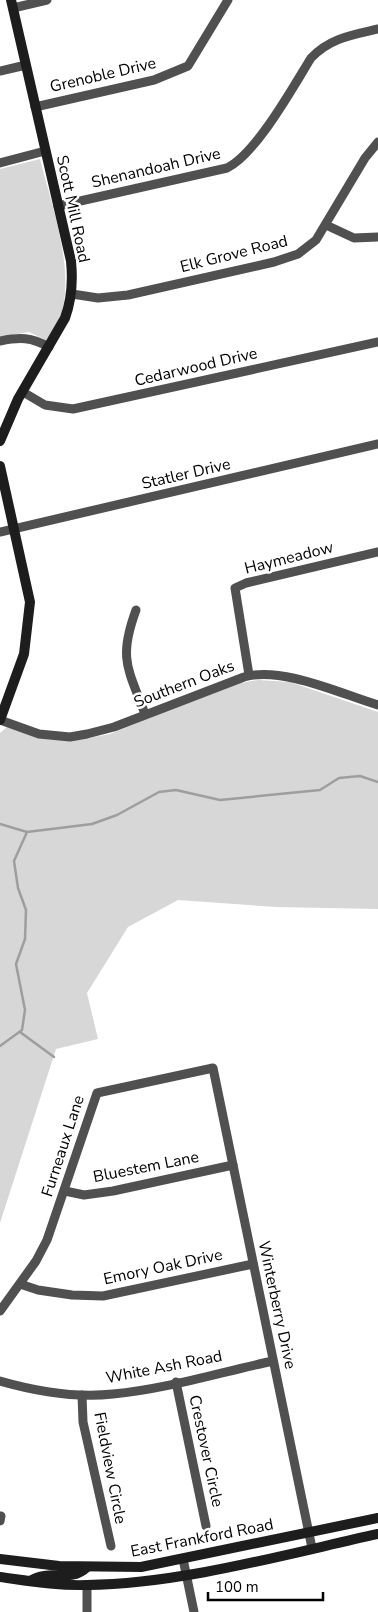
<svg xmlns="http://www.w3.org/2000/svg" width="378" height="1612" font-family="'Nunito Sans',sans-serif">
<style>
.green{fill:#d7d7d7}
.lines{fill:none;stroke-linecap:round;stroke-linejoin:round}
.stream{stroke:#9e9e9e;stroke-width:2.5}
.street{stroke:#505050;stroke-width:9}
.secondary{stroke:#1d1d1d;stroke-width:10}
.labels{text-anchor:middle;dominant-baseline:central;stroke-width:5;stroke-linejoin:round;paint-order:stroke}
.street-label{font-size:16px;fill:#000;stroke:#fff}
</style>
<rect width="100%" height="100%" fill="#fff"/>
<!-- green -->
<g class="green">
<path d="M 40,159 C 52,208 87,299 46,340 L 29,332 L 0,337 L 0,169 Z"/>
<polygon points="258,680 290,682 378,712 378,909 276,907 178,900 128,927 87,993 98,1039 56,1049 0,1223 0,733 7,727 45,739 78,740 110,734 235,684"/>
</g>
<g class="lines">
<!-- stream -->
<g class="stream">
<polyline points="0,824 27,832"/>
<polyline points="20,1032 54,1057"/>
<polyline points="0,1046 22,1030 25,1010 16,964 25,939 26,910 18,888 14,861 27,832 92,824 117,815 159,792 176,790 220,800 320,790 339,778 360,776 378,782"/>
</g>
<!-- street -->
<g class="street">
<polyline points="13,8 47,0"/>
<polyline points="0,71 26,65"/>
<polyline points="35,107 154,80 188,66 228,0"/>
<polyline points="0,163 45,151"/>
<path d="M 58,206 L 227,168 C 256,154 293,87 311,58 C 330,38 352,35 378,29"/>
<polyline points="326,225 354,238 378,237"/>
<polyline points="72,294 98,298 128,295 274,262 298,254 316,240 365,158 378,142"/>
<path d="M 0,341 C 20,337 31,337 49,347"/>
<polyline points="23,392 45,405 73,409 378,342"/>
<polyline points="0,532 378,444"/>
<path d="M 136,610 C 118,659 128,668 145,714"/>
<polyline points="249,675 235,588 246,583 378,552"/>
<path d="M 0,720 L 39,734 L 70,737 L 87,734 L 114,727 L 244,677 C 282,666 341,694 378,705"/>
<polyline points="65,1191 84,1195 113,1191 233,1165"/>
<polyline points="20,1284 38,1290 72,1295 103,1296 253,1264"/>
<polyline points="0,1311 36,1261 47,1240 97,1093 213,1068 312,1548"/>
<path d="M 0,1381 C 35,1391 76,1398 113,1394 C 166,1389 221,1372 273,1361"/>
<polyline points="176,1382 206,1526"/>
<polyline points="82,1395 83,1422 111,1546"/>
<polyline points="0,1521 1,1516"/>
<polyline points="183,1559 194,1612"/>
<polyline points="87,1612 87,1586"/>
</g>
<!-- secondary -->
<g class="secondary">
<path d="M 0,441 L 18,399 L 65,318 C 72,299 73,281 71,261 L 11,0"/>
<polyline points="0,466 30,602 24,654 0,720"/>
<polyline points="0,1559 59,1566 141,1567 378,1518"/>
<path d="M 0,1577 C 29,1581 58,1586 87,1585 C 180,1584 287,1554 378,1534"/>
<path d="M 30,1581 C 51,1568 69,1584 87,1567"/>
</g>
</g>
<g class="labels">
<!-- street labels -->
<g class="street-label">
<text transform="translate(103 75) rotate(-13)">Grenoble Drive</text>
<text transform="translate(156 168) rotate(-13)">Shenandoah Drive</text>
<text transform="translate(73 209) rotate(78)">Scott Mill Road</text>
<text transform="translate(234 254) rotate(-14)">Elk Grove Road</text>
<text transform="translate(196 367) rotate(-13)">Cedarwood Drive</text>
<text transform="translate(186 474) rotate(-13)">Statler Drive</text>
<text transform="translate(289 558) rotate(-14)">Haymeadow</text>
<text transform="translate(184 684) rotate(-21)">Southern Oaks</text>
<text transform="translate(63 1146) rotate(-72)">Furneaux Lane</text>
<text transform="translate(146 1167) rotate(-11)">Bluestem Lane</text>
<text transform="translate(163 1267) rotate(-12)">Emory Oak Drive</text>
<text transform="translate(277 1305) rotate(78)">Winterberry Drive</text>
<text transform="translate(164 1367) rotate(-11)">White Ash Road</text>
<text transform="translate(206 1451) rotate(78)">Crestover Circle</text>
<text transform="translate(110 1468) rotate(79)">Fieldview Circle</text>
<text transform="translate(202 1538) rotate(-11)">East Frankford Road</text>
</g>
</g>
<!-- scale -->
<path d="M208 1592v8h115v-8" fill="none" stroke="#000000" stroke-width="2.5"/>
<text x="215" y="1592" font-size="15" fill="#000000" stroke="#ffffff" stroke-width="4" paint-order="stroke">100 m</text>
</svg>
